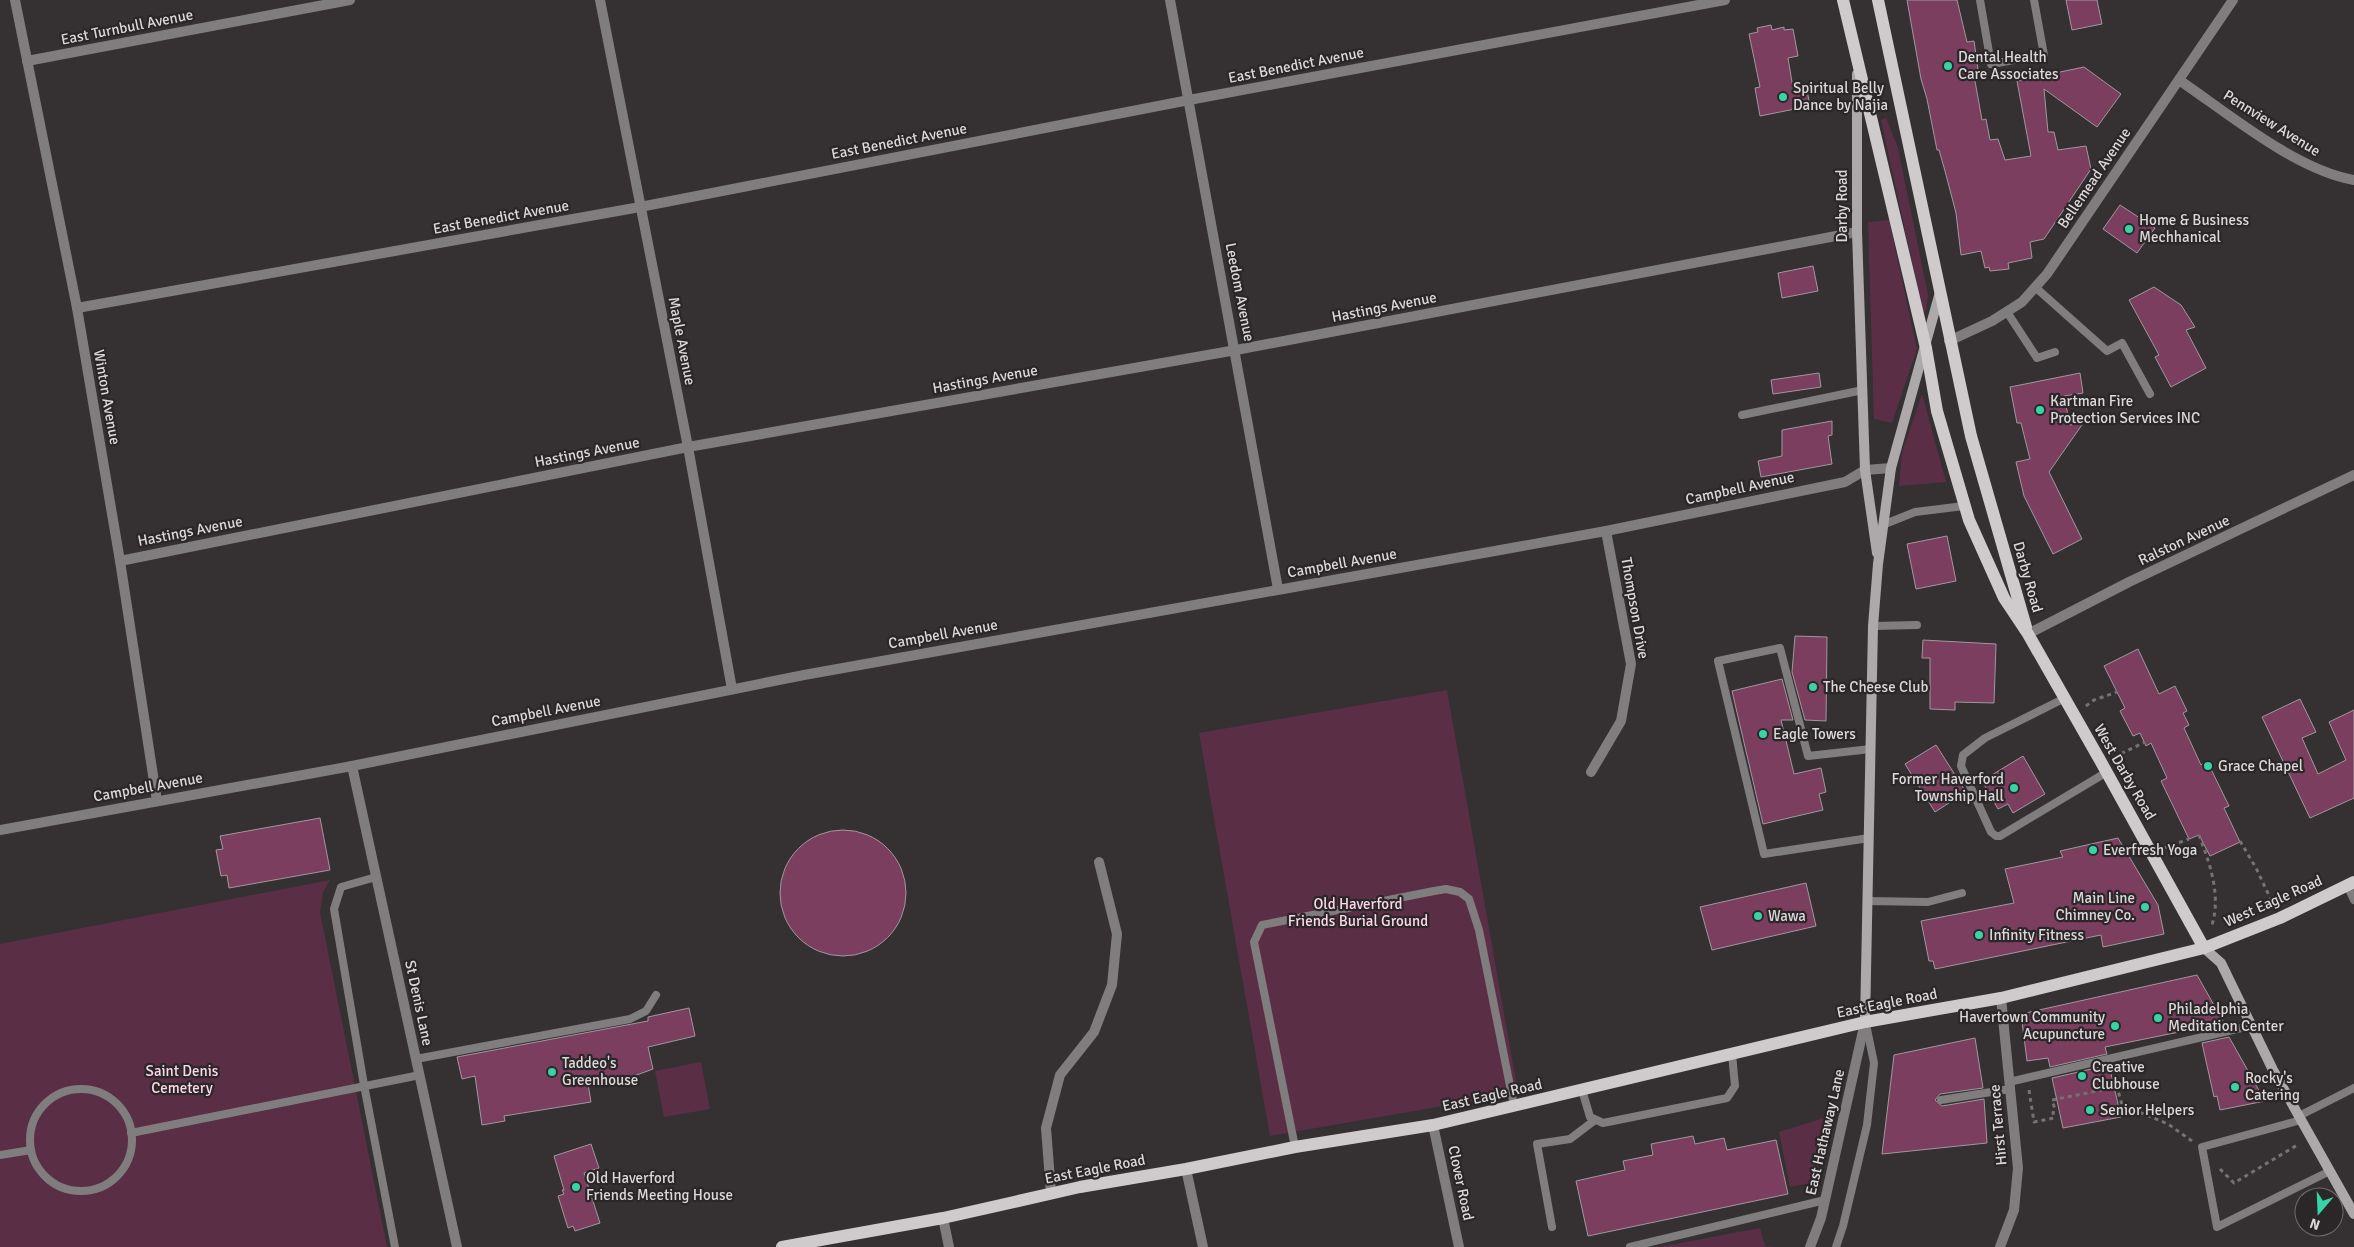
<svg xmlns="http://www.w3.org/2000/svg" width="2354" height="1247" font-family="Signika,sans-serif">
<style>
.green{fill:#5a2f46}
.building{fill:#7b3e5e;stroke:#9f999b}
.lines{fill:none;stroke-linecap:round;stroke-linejoin:round}
.path{stroke:#767173;stroke-width:3;stroke-dasharray:4 4;stroke-linecap:butt}
.lane{stroke:#807d7f;stroke-width:8}
.street{stroke:#807d7f;stroke-width:10}
.secondary{stroke:#ada8aa;stroke-width:10}
.primary{stroke:#cfcacc;stroke-width:12}
.poi-dot{fill:#36d4a7;stroke:#2b2628;stroke-width:2}
.labels{text-anchor:middle;dominant-baseline:central;stroke-width:4.5;stroke-linejoin:round;paint-order:stroke}
.street-label{font-size:15px;fill:#dbd8da;stroke:#2b2628}
.poi-label{font-size:15px;fill:#dbd8da;stroke:#2b2628;text-anchor:start}
.park-label{font-size:15px;fill:#fed6e9;stroke:#2b2628}
</style>
<rect width="100%" height="100%" fill="#353032"/>
<!-- green -->
<g class="green">
<polygon points="1886,118 1898,148 1928,295 1926,310 1923,312 1881,120"/>
<polygon points="1889,220 1917,349 1892,423 1874,419 1868,222"/>
<polygon points="1922,394 1946,482 1899,486 1902,453"/>
<polygon points="1447,690 1518,1093 1270,1136 1199,733"/>
<polygon points="330,880 323,892 320,912 387,1247 0,1247 0,944"/>
<polygon points="701,1062 710,1109 664,1117 655,1071"/>
<polygon points="1827,1117 1815,1182 1790,1187 1779,1132"/>
<polygon points="1760,1228 1765,1246 1773,1247 1659,1247"/>
</g>
<!-- building -->
<g class="building">
<polygon points="1907,0 1957,0 1967,42 1974,41 1978,69 1973,70 1982,120 1986,119 1990,140 1998,139 2005,160 2031,156 2017,81 2084,67 2121,94 2097,127 2044,89 2048,132 2054,132 2058,150 2086,146 2091,169 2044,239 2030,242 2032,258 2008,263 2009,269 1990,271 1989,267 1985,268 1981,251 1961,255 1956,213 1945,171 1939,150 1937,150 1927,99 1921,79"/>
<polygon points="2066,0 2097,0 2102,24 2072,30"/>
<polygon points="1771,25 1772,30 1784,27 1784,30 1793,29 1798,56 1788,58 1793,88 1806,85 1810,106 1760,116 1755,88 1760,87 1749,34 1758,32 1757,28"/>
<polygon points="2120,205 2155,228 2137,253 2103,229"/>
<polygon points="1813,266 1818,291 1782,298 1778,273"/>
<polygon points="2154,287 2181,305 2195,327 2186,330 2206,368 2171,387 2155,357 2159,355 2129,300"/>
<polygon points="1819,373 1821,387 1773,394 1771,380"/>
<polygon points="2080,373 2083,393 2064,396 2070,425 2084,422 2049,472 2082,539 2053,554 2024,496 2016,462 2030,459 2021,423 2017,423 2010,387"/>
<polygon points="1832,421 1832,435 1828,436 1832,464 1761,477 1758,461 1782,456 1782,430"/>
<polygon points="1947,536 1956,581 1916,589 1907,544"/>
<polygon points="1795,636 1827,637 1826,721 1805,720 1792,672"/>
<polygon points="1923,640 1996,644 1994,703 1955,702 1955,710 1930,709 1930,658 1922,658"/>
<polygon points="2138,649 2159,694 2175,686 2187,711 2183,713 2189,725 2184,728 2201,765 2207,761 2229,806 2224,808 2240,842 2210,856 2199,835 2189,839 2161,781 2167,778 2151,743 2146,746 2140,733 2133,736 2120,711 2125,708 2104,666"/>
<polygon points="1782,679 1793,720 1781,720 1794,774 1821,768 1826,792 1819,794 1823,810 1763,824 1732,691"/>
<polygon points="2300,699 2316,732 2302,738 2318,774 2346,760 2329,722 2354,710 2354,798 2310,818 2262,717"/>
<polygon points="1936,745 1966,792 1935,812 1905,764"/>
<polygon points="2023,756 2045,794 2013,813 2008,804 1998,809 1982,781"/>
<polygon points="320,818 330,870 229,888 227,875 221,876 216,850 223,849 220,836"/>
<circle cx="843" cy="893" r="63"/>
<polygon points="2118,838 2158,905 2164,934 2103,947 2101,935 1935,969 1933,961 1929,961 1921,921 2014,903 2005,869 2063,857 2060,851"/>
<polygon points="1806,883 1816,926 1712,950 1700,907"/>
<polygon points="2197,975 2223,1021 2220,1021 2223,1026 2200,1032 2199,1028 2105,1047 2107,1054 2050,1067 2048,1058 2027,1061 2021,1014"/>
<polygon points="689,1008 695,1036 648,1047 653,1069 634,1076 588,1084 591,1102 504,1116 505,1121 482,1125 475,1076 462,1079 457,1057 648,1021 648,1017"/>
<polygon points="2229,1037 2265,1101 2220,1110 2217,1096 2214,1097 2202,1043"/>
<polygon points="1975,1038 1983,1088 1940,1094 1935,1100 1942,1106 1984,1099 1987,1143 1882,1154 1894,1055"/>
<polygon points="2109,1065 2121,1117 2063,1128 2052,1078"/>
<polygon points="1693,1136 1695,1144 1724,1138 1727,1150 1776,1140 1788,1194 1588,1236 1576,1181 1625,1170 1623,1161 1653,1155 1651,1144"/>
<polygon points="591,1144 599,1168 584,1173 600,1223 575,1231 573,1226 568,1228 558,1196 564,1194 562,1190 564,1190 554,1156"/>
</g>
<g class="lines">
<!-- path -->
<g class="path">
<polyline points="2086,706 2094,700 2117,692"/>
<polyline points="2114,757 2145,742"/>
<path d="M 2199,835 C 2210,864 2222,897 2211,928"/>
<polyline points="2240,841 2256,868 2274,906"/>
<polyline points="2164,848 2189,839"/>
<polyline points="2029,1090 2034,1122 2054,1118 2053,1113 2055,1109 2052,1100 2117,1087 2122,1105 2168,1124 2192,1141"/>
<polyline points="2220,1169 2234,1183 2299,1144"/>
</g>
<!-- lane -->
<g class="lane">
<polyline points="1980,0 1991,64 2044,55 2034,0"/>
<polyline points="2035,287 2107,351 2122,343 2150,394"/>
<polyline points="2007,312 2037,358 2055,352"/>
<polyline points="1742,415 1863,390"/>
<polyline points="1885,524 1915,512 1964,506"/>
<polyline points="1873,626 1917,625"/>
<polyline points="2063,699 1985,738 1963,755 1961,766 1991,832 1996,836 2000,836 2107,772"/>
<polyline points="1869,838 1764,854 1718,661 1780,648 1808,756 1871,749"/>
<polyline points="376,877 341,887 334,909 364,1085 395,1247"/>
<polyline points="2347,885 2354,900"/>
<polyline points="1868,901 1928,902 1962,893"/>
<polyline points="416,1059 630,1019 646,1011 656,995"/>
<polyline points="2009,1082 2250,1026"/>
<circle cx="81" cy="1140" r="51"/>
<polyline points="1582,1090 1590,1117 1603,1123 1727,1098 1735,1086 1732,1054"/>
<polyline points="1941,1100 2010,1089"/>
<polyline points="2299,1116 2354,1088"/>
<polyline points="2301,1120 2202,1147 2217,1227 2330,1171"/>
<polyline points="131,1133 420,1075"/>
<polyline points="1295,1147 1254,942 1262,925 1434,891 1446,889 1460,892 1469,899 1479,930 1514,1106"/>
<polyline points="0,1155 31,1150"/>
<polyline points="1552,1227 1537,1144 1570,1139 1595,1120"/>
<polyline points="1630,1247 1825,1200"/>
<polyline points="1836,1247 1843,1226 1867,1125 1874,1063 1866,1024"/>
</g>
<!-- street -->
<g class="street">
<polyline points="15,0 77,308 120,561 157,801"/>
<polyline points="600,0 688,447 732,689"/>
<polyline points="1170,0 1278,589"/>
<polyline points="27,61 350,0"/>
<path d="M 2179,80 C 2229,114 2296,170 2354,180"/>
<polyline points="77,308 640,207 1189,100 1725,0"/>
<polyline points="1949,341 1992,321 2022,302 2047,274 2233,0"/>
<polyline points="120,561 688,447 1236,350 1857,232"/>
<polyline points="2028,634 2129,582 2354,475"/>
<polyline points="352,766 457,1247"/>
<polyline points="1591,772 1621,721 1631,664 1606,531"/>
<polyline points="0,830 352,766 804,675 1606,531 1845,482 1865,470 1891,468"/>
<polyline points="1433,1125 1459,1247"/>
<polyline points="1186,1169 1203,1247"/>
<polyline points="1051,1193 1046,1128 1060,1075 1094,1032 1112,985 1117,934 1099,862"/>
<polyline points="943,1218 949,1247"/>
<polyline points="1810,1247 1821,1218 1865,1022"/>
<polyline points="2000,1247 2014,1210 2018,1168 2001,998"/>
</g>
<!-- secondary -->
<g class="secondary">
<polyline points="1857,74 1857,232 1865,470 1877,553"/>
<polyline points="2204,948 2221,963 2273,1070 2354,1214"/>
<polyline points="1865,1022 1873,626 1878,564 1891,468 1940,292"/>
</g>
<!-- primary -->
<g class="primary">
<polyline points="1843,0 1926,348 1937,411 1969,520 2004,598 2028,634 2101,762 2204,948"/>
<polyline points="1878,0 1971,436 2026,627"/>
<polyline points="782,1247 943,1218 1080,1187 1186,1169 1295,1147 1433,1125 1865,1022 2001,998 2204,948 2280,918 2354,882"/>
</g>
</g>
<!-- markers -->
<g class="poi-dot">
<circle cx="1948" cy="66" r="5"/>
<circle cx="1783" cy="97" r="5"/>
<circle cx="2129" cy="229" r="5"/>
<circle cx="2040" cy="410" r="5"/>
<circle cx="1813" cy="687" r="5"/>
<circle cx="1763" cy="734" r="5"/>
<circle cx="2208" cy="766" r="5"/>
<circle cx="2014" cy="788" r="5"/>
<circle cx="2093" cy="850" r="5"/>
<circle cx="2145" cy="907" r="5"/>
<circle cx="1758" cy="916" r="5"/>
<circle cx="1979" cy="935" r="5"/>
<circle cx="2158" cy="1018" r="5"/>
<circle cx="2115" cy="1026" r="5"/>
<circle cx="552" cy="1072" r="5"/>
<circle cx="2082" cy="1076" r="5"/>
<circle cx="2235" cy="1087" r="5"/>
<circle cx="2090" cy="1110" r="5"/>
<circle cx="576" cy="1187" r="5"/>
</g>
<g class="labels">
<!-- street labels -->
<g class="street-label">
<text transform="translate(127 27) rotate(-11)">East Turnbull Avenue</text>
<text transform="translate(1296 65) rotate(-11)">East Benedict Avenue</text>
<text transform="translate(2272 123) rotate(32)">Pennview Avenue</text>
<text transform="translate(899 141) rotate(-11)">East Benedict Avenue</text>
<text transform="translate(2094 178) rotate(-56)">Bellemead Avenue</text>
<text transform="translate(1842 206) rotate(-90)">Darby Road</text>
<text transform="translate(501 217) rotate(-10)">East Benedict Avenue</text>
<text transform="translate(1240 292) rotate(79)">Leedom Avenue</text>
<text transform="translate(1384 307) rotate(-11)">Hastings Avenue</text>
<text transform="translate(682 341) rotate(79)">Maple Avenue</text>
<text transform="translate(985 379) rotate(-10)">Hastings Avenue</text>
<text transform="translate(107 397) rotate(80)">Winton Avenue</text>
<text transform="translate(587 452) rotate(-11)">Hastings Avenue</text>
<text transform="translate(1740 488) rotate(-12)">Campbell Avenue</text>
<text transform="translate(190 531) rotate(-11)">Hastings Avenue</text>
<text transform="translate(2184 540) rotate(-25)">Ralston Avenue</text>
<text transform="translate(1342 563) rotate(-10)">Campbell Avenue</text>
<text transform="translate(2028 577) rotate(74)">Darby Road</text>
<text transform="translate(1635 608) rotate(80)">Thompson Drive</text>
<text transform="translate(943 634) rotate(-10)">Campbell Avenue</text>
<text transform="translate(546 711) rotate(-11)">Campbell Avenue</text>
<text transform="translate(2125 772) rotate(60)">West Darby Road</text>
<text transform="translate(148 787) rotate(-10)">Campbell Avenue</text>
<text transform="translate(2273 901) rotate(-24)">West Eagle Road</text>
<text transform="translate(419 1003) rotate(78)">St Denis Lane</text>
<text transform="translate(1887 1003) rotate(-11)">East Eagle Road</text>
<text transform="translate(1492 1095) rotate(-13)">East Eagle Road</text>
<text transform="translate(1998 1125) rotate(-95)">Hirst Terrace</text>
<text transform="translate(1825 1132) rotate(-77)">East Hathaway Lane</text>
<text transform="translate(1095 1169) rotate(-11)">East Eagle Road</text>
<text transform="translate(1461 1183) rotate(78)">Clover Road</text>
</g>
<!-- poi labels -->
<g class="poi-label">
<text x="1958" y="57">Dental Health<tspan x="1958" dy="17">Care Associates</tspan></text>
<text x="1793" y="88">Spiritual Belly<tspan x="1793" dy="17">Dance by Najia</tspan></text>
<text x="2139" y="220">Home &amp; Business<tspan x="2139" dy="17">Mechhanical</tspan></text>
<text x="2050" y="401">Kartman Fire<tspan x="2050" dy="17">Protection Services INC</tspan></text>
<text x="1823" y="687">The Cheese Club</text>
<text x="1773" y="734">Eagle Towers</text>
<text x="2218" y="766">Grace Chapel</text>
<text x="2004" y="779" text-anchor="end">Former Haverford<tspan x="2004" dy="17">Township Hall</tspan></text>
<text x="2103" y="850">Everfresh Yoga</text>
<text x="2135" y="898" text-anchor="end">Main Line<tspan x="2135" dy="17">Chimney Co.</tspan></text>
<text x="1768" y="916">Wawa</text>
<text x="1989" y="935">Infinity Fitness</text>
<text x="2168" y="1009">Philadelphia<tspan x="2168" dy="17">Meditation Center</tspan></text>
<text x="2105" y="1017" text-anchor="end">Havertown Community<tspan x="2105" dy="17">Acupuncture</tspan></text>
<text x="562" y="1063">Taddeo's<tspan x="562" dy="17">Greenhouse</tspan></text>
<text x="2092" y="1067">Creative<tspan x="2092" dy="17">Clubhouse</tspan></text>
<text x="2245" y="1078">Rocky's<tspan x="2245" dy="17">Catering</tspan></text>
<text x="2100" y="1110">Senior Helpers</text>
<text x="586" y="1178">Old Haverford<tspan x="586" dy="17">Friends Meeting House</tspan></text>
</g>
<!-- park labels -->
<g class="park-label">
<text x="1358" y="904">Old Haverford<tspan x="1358" dy="17">Friends Burial Ground</tspan></text>
<text x="182" y="1071">Saint Denis<tspan x="182" dy="17">Cemetery</tspan></text>
</g>
</g>
<!-- north arrow -->
<g transform="translate(2319 1212) rotate(199)"><circle r="24" fill="#2b2628" stroke="#716d6f"/>
<path d="M0-4L9 19L0 12L-9 19Z" fill="#36d4a7"/>
<text y="-8" font-size="14" font-weight="bold" text-anchor="middle" fill="#dbd8da">N</text>
</g>
</svg>
